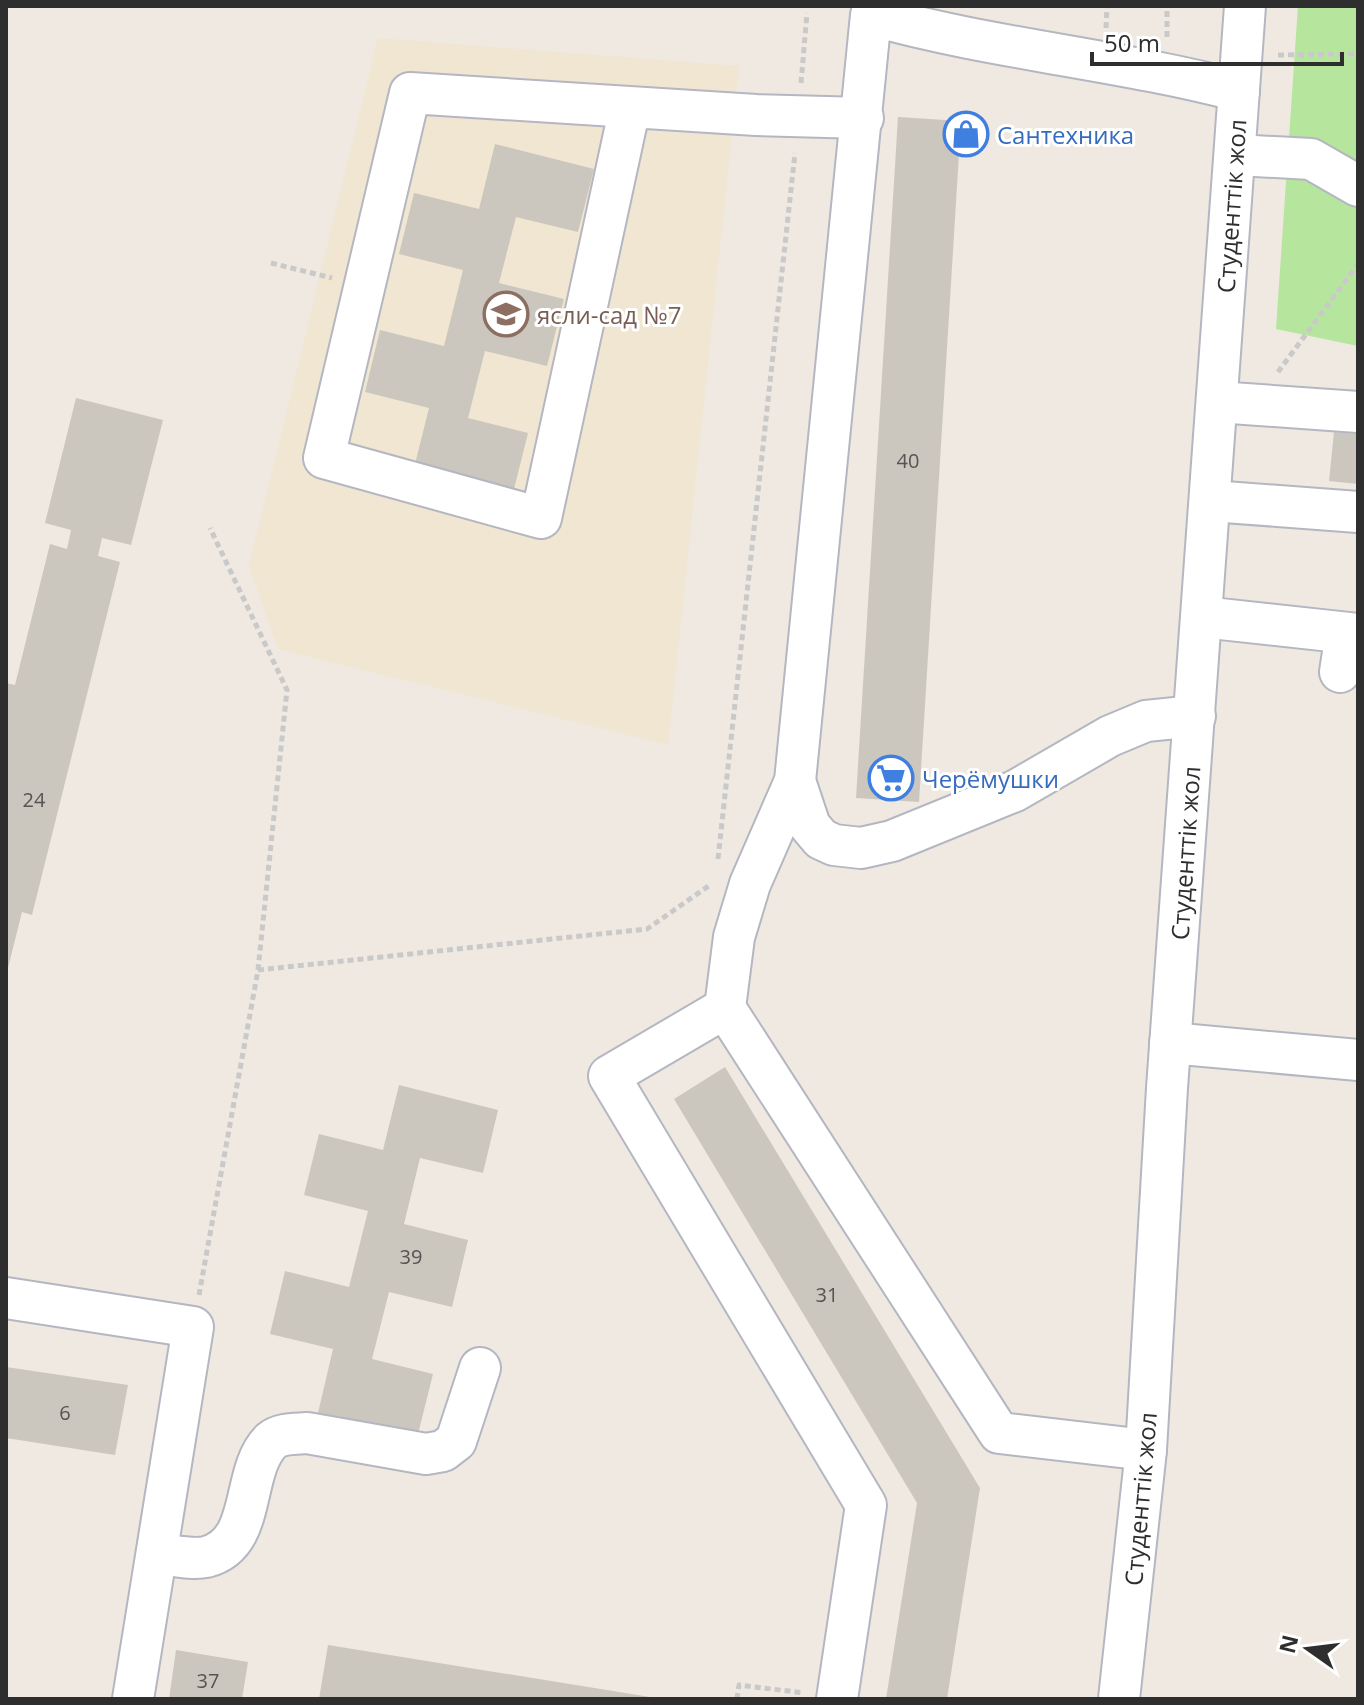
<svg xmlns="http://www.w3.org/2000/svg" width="1364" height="1705" font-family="'Open Sans',sans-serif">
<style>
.education{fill:#f0e6d1}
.green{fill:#b6e59e}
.building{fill:#cbc7bf}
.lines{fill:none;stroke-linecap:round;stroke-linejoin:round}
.minor-casing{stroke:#b4b7c1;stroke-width:44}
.path{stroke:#c9c9c9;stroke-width:5;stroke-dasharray:6 4;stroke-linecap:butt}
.minor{stroke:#fff;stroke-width:40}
.labels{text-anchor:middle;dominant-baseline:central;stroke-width:6;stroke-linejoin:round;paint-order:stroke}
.number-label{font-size:20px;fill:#555452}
.shop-label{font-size:24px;fill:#366cbe;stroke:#fff;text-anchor:start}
.street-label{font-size:24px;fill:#2e2e2e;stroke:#fff}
.education-label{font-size:24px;fill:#785e54;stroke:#fff;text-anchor:start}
</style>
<rect width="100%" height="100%" fill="#efe9e1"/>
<!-- education -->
<polygon class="education" points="378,38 739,66 668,745 278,649 249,566"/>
<!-- green -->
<polygon class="green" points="1298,6 1358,6 1358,346 1276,329"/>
<!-- building -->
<g class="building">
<polygon points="898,117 961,121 919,802 856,798"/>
<polygon points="495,144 594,169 578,232 516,217 499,283 564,299 547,366 485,351 468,418 528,433 512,497 413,472 429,408 365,392 380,330 444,346 463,270 399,254 414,193 479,209"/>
<polygon points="76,398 163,420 131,545 102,538 98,556 120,562 32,915 22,912 7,972 6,683 15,685 50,544 67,549 71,530 45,523"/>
<polygon points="1334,432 1358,434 1358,484 1329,481"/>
<polygon points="725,1067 980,1488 947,1699 886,1699 917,1503 674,1099"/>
<polygon points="399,1085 498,1110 483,1173 420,1158 404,1224 468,1240 452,1307 389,1292 372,1359 433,1374 417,1438 318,1413 333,1349 270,1334 285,1271 349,1287 368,1211 304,1195 319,1134 383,1150"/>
<polygon points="6,1367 128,1385 115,1455 6,1438"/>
<polygon points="328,1645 650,1697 650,1699 319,1699"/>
<polygon points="176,1650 248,1662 242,1699 169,1699"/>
</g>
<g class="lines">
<!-- minor casing -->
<g class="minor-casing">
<g id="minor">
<polyline points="630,107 541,518 324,458 410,93 756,115 863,118"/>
<polyline points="1236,155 1311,159 1358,186"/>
<polyline points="1217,402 1358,412"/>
<polyline points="1211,501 1358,512"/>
<polyline points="1202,617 1358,634"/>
<polyline points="1340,672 1346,633"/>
<polyline points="795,781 810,826 821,839 834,845 861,848 892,841 1015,791 1110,736 1146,721 1195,716"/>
<path d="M 725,1008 L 734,937 L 750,884 L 795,781 L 871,15 C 992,49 1117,59 1239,91"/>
<polyline points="1170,1043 1358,1060"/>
<polyline points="6,1298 193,1327 133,1699"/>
<path d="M 157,1554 C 171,1555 192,1560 206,1557 C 258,1544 240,1472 271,1441 C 280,1433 295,1434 307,1433 L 426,1454 L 443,1451 L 456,1441 L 480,1368"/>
<polyline points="837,1699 866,1505 609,1076 725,1008 999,1433 1146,1450"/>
<polyline points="1119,1699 1146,1450 1167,1088 1245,6"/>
</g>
</g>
<!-- path -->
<g class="path">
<polyline points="1106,28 1107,6"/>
<polyline points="1167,37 1167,6"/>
<polyline points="1278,55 1358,54"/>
<polyline points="801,83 807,13"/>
<polyline points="271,263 332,278"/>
<polyline points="1278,372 1358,264"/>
<polyline points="718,859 795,153"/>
<polyline points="258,970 647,929 710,885"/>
<polyline points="199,1295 258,970 287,690 210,528"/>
<polyline points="737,1699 739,1685 804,1693"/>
</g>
<!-- minor -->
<use href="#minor" class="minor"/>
</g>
<!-- icons -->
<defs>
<g id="shop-ring" transform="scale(2.3)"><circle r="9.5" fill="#fff" stroke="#3f7fe0" stroke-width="1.5"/><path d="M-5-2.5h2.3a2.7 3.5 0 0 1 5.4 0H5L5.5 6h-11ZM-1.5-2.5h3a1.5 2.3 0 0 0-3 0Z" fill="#3f7fe0"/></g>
<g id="school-ring" transform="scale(2.3)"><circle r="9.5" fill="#fff" stroke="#8d6e63" stroke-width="1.5"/><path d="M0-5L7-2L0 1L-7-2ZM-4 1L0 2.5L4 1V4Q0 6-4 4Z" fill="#8d6e63"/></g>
<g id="supermarket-ring" transform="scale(2.3)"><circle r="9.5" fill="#fff" stroke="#3f7fe0" stroke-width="1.5"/><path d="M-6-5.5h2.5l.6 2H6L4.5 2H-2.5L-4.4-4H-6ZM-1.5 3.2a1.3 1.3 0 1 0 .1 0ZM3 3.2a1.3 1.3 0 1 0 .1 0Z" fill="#3f7fe0"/></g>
</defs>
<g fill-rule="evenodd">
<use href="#shop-ring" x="966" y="134"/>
<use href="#school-ring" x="506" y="314"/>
<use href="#supermarket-ring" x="891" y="778"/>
</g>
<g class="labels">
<!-- number labels -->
<g class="number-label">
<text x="908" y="460">40</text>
<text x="34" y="799">24</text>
<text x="411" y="1256">39</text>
<text x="827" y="1294">31</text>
<text x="65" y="1412">6</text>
<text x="208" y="1680">37</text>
</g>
<!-- shop labels -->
<g class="shop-label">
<text x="997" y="134">Сантехника</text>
<text x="922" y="778">Черёмушки</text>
</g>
<!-- street labels -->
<g class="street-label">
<text transform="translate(1231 206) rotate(-86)">Студенттік жол</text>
<text transform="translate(1185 853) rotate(-86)">Студенттік жол</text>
<text transform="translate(1140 1499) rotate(-85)">Студенттік жол</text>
</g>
<!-- education labels -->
<g class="education-label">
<text x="537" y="314">ясли-сад №7</text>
</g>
</g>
<!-- border -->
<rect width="1364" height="1705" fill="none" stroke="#2e2e2e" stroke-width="16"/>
<!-- north arrow -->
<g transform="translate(1308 1649) rotate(284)" stroke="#ffffff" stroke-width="6" paint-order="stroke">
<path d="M0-6L14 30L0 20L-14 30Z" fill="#2e2e2e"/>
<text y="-12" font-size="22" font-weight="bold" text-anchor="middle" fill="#2e2e2e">N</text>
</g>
<!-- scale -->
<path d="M1092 52v12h250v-12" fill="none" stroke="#2e2e2e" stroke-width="4"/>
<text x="1104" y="52" font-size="24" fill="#2e2e2e" stroke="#ffffff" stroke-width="6" paint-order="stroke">50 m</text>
</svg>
